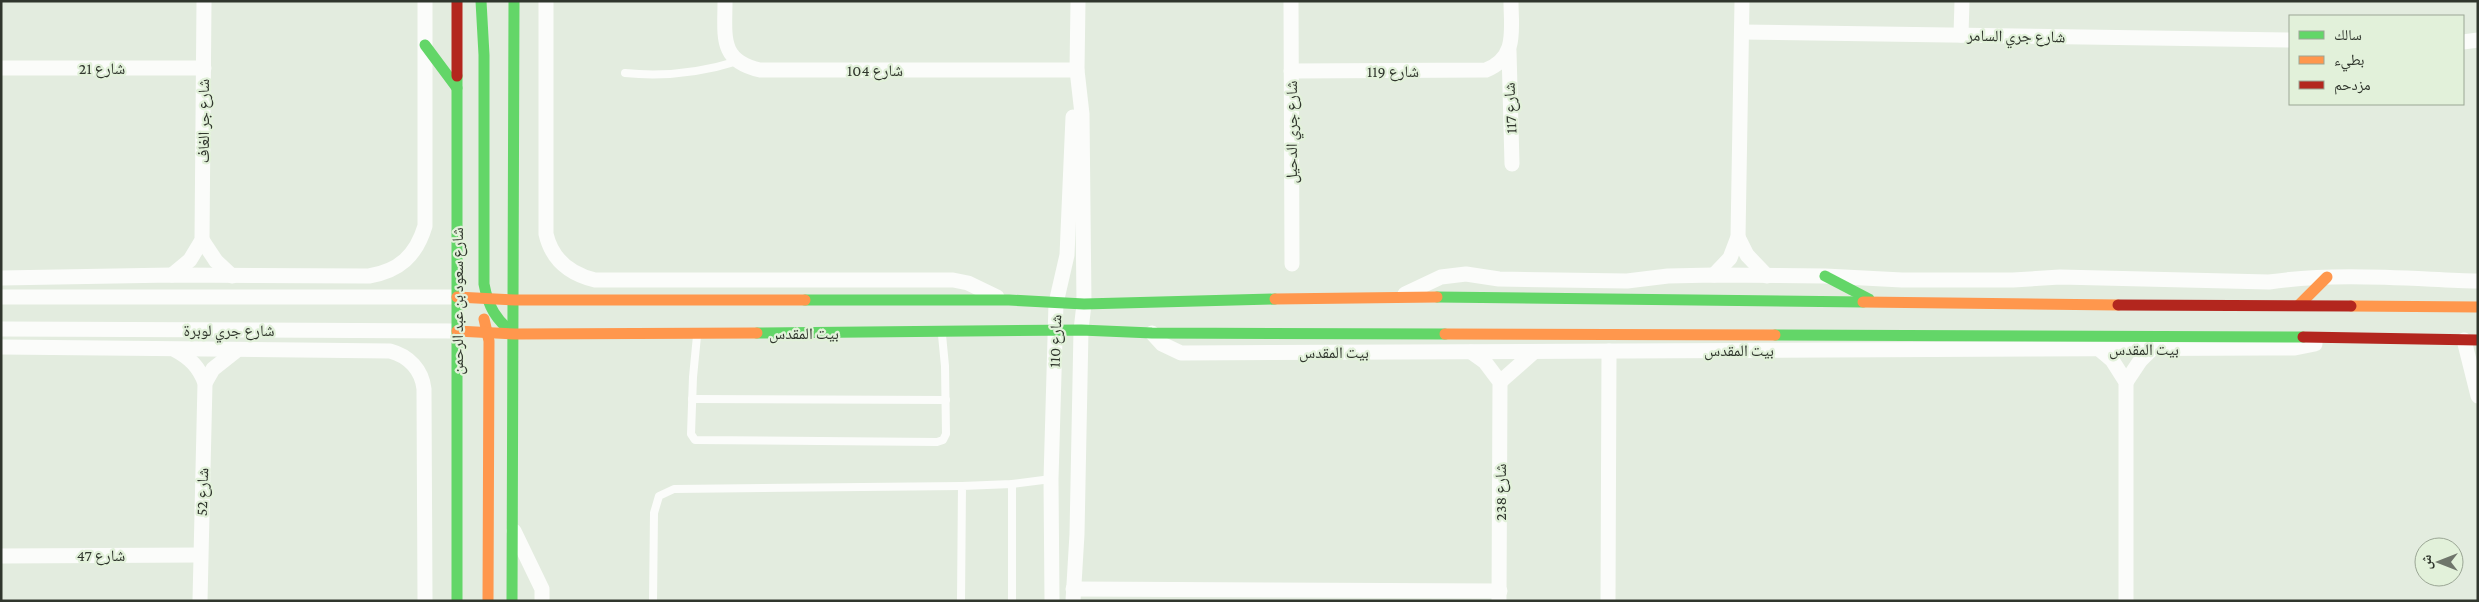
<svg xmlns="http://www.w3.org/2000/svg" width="2479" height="602" font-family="'Crimson Pro','Noto Naskh Arabic',serif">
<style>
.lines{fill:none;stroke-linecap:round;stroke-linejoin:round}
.lane{stroke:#fbfcfa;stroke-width:8}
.street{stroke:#fbfcfa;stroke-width:15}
.fast{stroke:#63d668;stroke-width:11}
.slow{stroke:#ff974d;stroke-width:11}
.jam{stroke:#b3261e;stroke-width:11}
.labels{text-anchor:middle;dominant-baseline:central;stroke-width:4.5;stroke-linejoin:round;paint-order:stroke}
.street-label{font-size:16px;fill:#30362d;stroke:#e2f1da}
</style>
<rect width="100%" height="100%" fill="#e3ecdf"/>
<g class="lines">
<!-- lane -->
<g class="lane">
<path d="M 625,73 C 664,77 700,73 738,61"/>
<polyline points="697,336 693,377 691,434 695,440 937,442 943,440 946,434 945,366 942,335"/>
<polyline points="692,399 946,400"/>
<polyline points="653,601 654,513 659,496 674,489 962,486"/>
<polyline points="961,601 962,486 1012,484 1051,479"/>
<polyline points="1012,601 1012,484"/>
</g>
<!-- street -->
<g class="street">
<path d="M 546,1 L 546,234 C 552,260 570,274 595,280 L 953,280 L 968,283 L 997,297"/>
<path d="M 725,1 C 725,36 719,61 760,70 L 1077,70"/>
<polyline points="1291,1 1292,264"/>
<polyline points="1742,32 2290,40"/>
<polyline points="1961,35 1962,1"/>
<polyline points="2463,42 2478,40"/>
<polyline points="1509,51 1512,164"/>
<polyline points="1,68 204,68"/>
<path d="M 1291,71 L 1486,70 C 1518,57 1511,30 1511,1"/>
<polyline points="1738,237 1747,255 1767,276"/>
<polyline points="202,240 216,261 232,276"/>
<polyline points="172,275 190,260 202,240 204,1"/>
<polyline points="1714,275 1730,258 1738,237 1742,1"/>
<path d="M 1,278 L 172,275 L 369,276 C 399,271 416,256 425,226 L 425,1"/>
<path d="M 1405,294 L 1441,277 L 1466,274 L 1499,279 L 1627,281 L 1668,276 L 1714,275 L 1825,276 L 1902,280 L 2013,280 L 2060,277 L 2269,282 C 2338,272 2409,279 2478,281"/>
<polyline points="1,297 457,297"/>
<polyline points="1,329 457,331"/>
<polyline points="1152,333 1162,344 1181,353 2270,348 2295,348 2315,344"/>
<polyline points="2464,340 2478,396"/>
<path d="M 1,347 L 390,351 C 409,356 422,370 424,389 L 425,601"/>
<polyline points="2099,349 2112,360 2126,382 2126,601"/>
<path d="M 175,350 C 190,358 199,367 205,383 L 200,601"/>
<polyline points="1471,352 1485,362 1500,382 1499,601"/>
<polyline points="1500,382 1534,352"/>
<polyline points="2126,382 2140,361 2152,349"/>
<polyline points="205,383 213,369 237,350"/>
<polyline points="514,531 542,589 542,601"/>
<polyline points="1,556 200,555"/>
<polyline points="1073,589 1500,591"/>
<polyline points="1052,601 1051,479 1056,303 1067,255 1073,117"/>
<polyline points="1073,601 1077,534 1081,330 1084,304 1082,114 1077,70 1078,1"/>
<polyline points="1608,601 1609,351"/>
</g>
<!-- fast -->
<g class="fast">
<path d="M 481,1 L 484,55 L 484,284 C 488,306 496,321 515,334"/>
<polyline points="425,45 457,88"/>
<polyline points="457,76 457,601"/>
<polyline points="1825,276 1869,299"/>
<polyline points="1437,297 1863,302"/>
<polyline points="805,300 1009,300 1084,304 1275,299"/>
<polyline points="757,333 1081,330 1152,333 1445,334"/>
<polyline points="1775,335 2303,337"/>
<polyline points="512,601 514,1"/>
</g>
<!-- slow -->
<g class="slow">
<polyline points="457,297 515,300 805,300"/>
<polyline points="1275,299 1437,297"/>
<polyline points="1863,302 2118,305"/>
<polyline points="2299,305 2327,277"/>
<polyline points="2351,306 2478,307"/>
<polyline points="484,319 489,341 488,601"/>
<polyline points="457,331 515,334 757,333"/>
<polyline points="1445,334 1775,335"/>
</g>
<!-- jam -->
<g class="jam">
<polyline points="457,1 457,76"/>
<polyline points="2118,305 2351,306"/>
<polyline points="2303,337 2478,340"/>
</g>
</g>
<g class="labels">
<!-- street labels -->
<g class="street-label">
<text transform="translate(2016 36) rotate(1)">شارع جري السامر</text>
<text x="102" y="68">شارع 21</text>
<text x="875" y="70">شارع 104</text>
<text x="1393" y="71">شارع 119</text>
<text transform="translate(1510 108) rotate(-92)">شارع 117</text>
<text transform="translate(203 121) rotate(-90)">شارع جر الغاف</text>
<text transform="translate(1291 132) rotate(-90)">شارع جري الدحيل</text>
<text transform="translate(457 301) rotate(-90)">شارع سعود بن عبد الرحمن</text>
<text x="229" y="330">شارع جري لوبرة</text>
<text x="804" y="333">بيت المقدس</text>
<text transform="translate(1055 341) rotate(-88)">شارع 110</text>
<text x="2144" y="349">بيت المقدس</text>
<text x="1739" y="350">بيت المقدس</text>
<text x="1334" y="352">بيت المقدس</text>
<text transform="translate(202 492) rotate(-88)">شارع 52</text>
<text transform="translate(1500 492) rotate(-90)">شارع 238</text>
<text x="101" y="555">شارع 47</text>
</g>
</g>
<!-- border -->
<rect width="2479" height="602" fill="none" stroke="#30362d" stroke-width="5"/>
<!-- legend -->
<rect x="2289" y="15" width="175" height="90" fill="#e2f1da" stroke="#9ba695"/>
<rect x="2299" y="31" width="25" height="8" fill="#63d668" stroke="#9ba695"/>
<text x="2334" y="40" font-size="15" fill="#30362d">سالك</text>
<rect x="2299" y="56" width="25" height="8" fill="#ff974d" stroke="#9ba695"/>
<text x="2334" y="65" font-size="15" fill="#30362d">بطيء</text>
<rect x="2299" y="81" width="25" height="8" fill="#b3261e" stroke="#9ba695"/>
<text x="2334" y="90" font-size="15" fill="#30362d">مزدحم</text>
<!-- north arrow -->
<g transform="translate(2439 562) rotate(270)"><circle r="24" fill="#e2f1da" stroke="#9ba695"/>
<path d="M0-4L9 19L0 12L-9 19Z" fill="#6f766b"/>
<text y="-8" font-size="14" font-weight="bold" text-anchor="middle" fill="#30362d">ش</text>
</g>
</svg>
